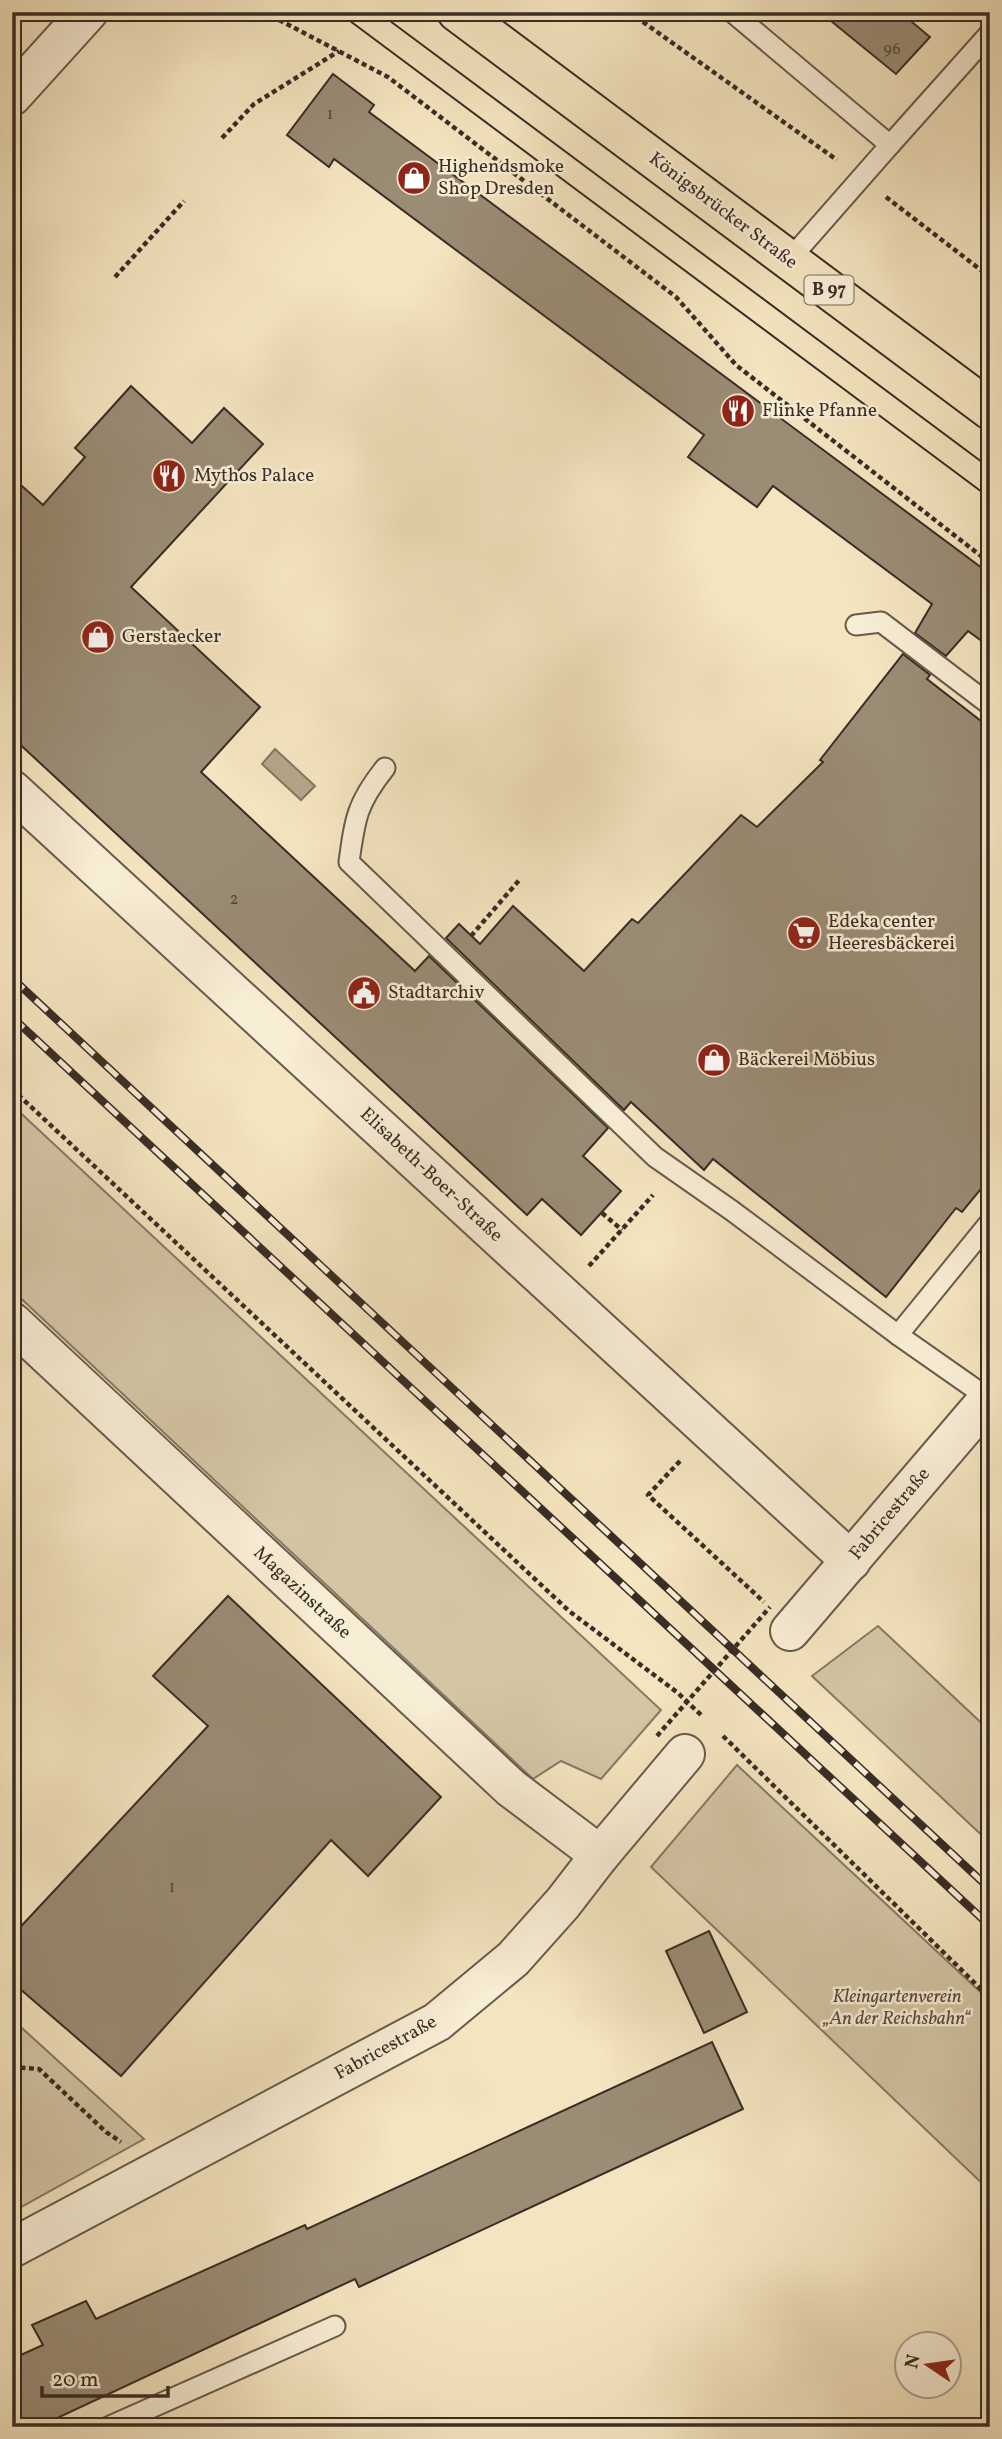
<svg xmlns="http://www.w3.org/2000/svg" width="1002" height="2439" font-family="Vollkorn,serif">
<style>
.green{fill:#d4c5a5;stroke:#867965;stroke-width:2}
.water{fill:#b4a68b;stroke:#827662;stroke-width:2}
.building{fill:#9a8c75;stroke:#382d25;stroke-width:2}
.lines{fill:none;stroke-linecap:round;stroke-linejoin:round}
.lane-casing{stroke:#675b4c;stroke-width:23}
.street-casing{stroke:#675b4c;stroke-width:42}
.primary-casing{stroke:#382d25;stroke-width:42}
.path{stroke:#382d25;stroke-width:4.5;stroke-dasharray:5 3.5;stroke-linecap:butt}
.lane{stroke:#f8edd5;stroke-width:19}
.street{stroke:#f8edd5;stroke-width:38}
.primary{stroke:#f4e4bf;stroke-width:38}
.tram{stroke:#382d25;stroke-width:2}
.rail-casing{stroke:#382d25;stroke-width:8}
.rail{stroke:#f8edd5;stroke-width:5;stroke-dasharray:16;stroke-linecap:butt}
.path-bridge{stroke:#382d25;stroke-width:4.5;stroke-dasharray:5 3.5;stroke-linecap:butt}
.labels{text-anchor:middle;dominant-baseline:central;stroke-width:5;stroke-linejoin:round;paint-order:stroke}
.number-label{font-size:16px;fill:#504539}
.shield{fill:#f8edd5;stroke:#72675a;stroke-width:2}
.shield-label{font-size:18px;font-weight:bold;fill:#382d25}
.poi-label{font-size:19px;fill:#382d25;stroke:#f8edd5;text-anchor:start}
.street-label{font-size:19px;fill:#382d25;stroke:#f8edd5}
.park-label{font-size:19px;font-style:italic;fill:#574b3f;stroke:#f8edd5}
</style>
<rect width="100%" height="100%" fill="#f4e4bf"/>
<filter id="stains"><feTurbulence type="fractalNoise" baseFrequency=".00286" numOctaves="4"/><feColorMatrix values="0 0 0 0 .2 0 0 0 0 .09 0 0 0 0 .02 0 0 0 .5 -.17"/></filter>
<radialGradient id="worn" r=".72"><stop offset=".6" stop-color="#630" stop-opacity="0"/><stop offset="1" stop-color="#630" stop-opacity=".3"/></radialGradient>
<!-- green -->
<g class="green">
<polygon points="12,1105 661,1710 601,1779 561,1761 533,1779 12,1290"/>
<polygon points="878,1626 990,1731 990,1843 812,1676"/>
<polygon points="737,1765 990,2001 990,2191 651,1867"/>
<polygon points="12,2019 144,2139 12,2212"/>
</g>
<!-- water -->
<polygon class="water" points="275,749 315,786 301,800 262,764"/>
<!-- building -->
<g class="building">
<polygon points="820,12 900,12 930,37 896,74"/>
<polygon points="333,74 374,105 369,112 990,574 990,647 968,631 946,656 915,633 932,604 773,486 757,507 688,457 704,435 334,159 329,167 287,135"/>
<polygon points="131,386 192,443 224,408 263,444 131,587 260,707 201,772 415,971 429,956 608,1128 583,1156 621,1191 581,1235 542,1199 527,1215 12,737 12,477 43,505 85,457 75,448"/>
<polygon points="903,654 930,675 927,679 990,728 990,1178 962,1212 956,1208 886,1297 713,1159 704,1170 631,1102 624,1110 446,938 459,924 480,944 513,906 584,971 632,919 638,923 741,815 757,827 823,762 820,760"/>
<polygon points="228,1596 441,1797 368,1876 331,1840 121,2076 12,1982 12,1936 208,1726 153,1676"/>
<polygon points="709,1931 747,2012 704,2033 666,1951"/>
<polygon points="712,2042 743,2109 359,2287 355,2279 38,2427 12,2427 12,2359 43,2345 32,2325 86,2301 96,2319 305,2225 307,2229"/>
</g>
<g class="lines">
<!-- lane casing -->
<g class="lane-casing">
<g id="lane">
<polyline points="732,12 890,145 789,260"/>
<polyline points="890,145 990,33"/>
<polyline points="856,625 881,622 990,705"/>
<path d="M 385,768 C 357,803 355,818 349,862 L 655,1157 L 731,1210 L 898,1335 L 988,1398"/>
<polyline points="898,1335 990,1222"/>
<polyline points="108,2427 335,2326"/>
</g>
</g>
<!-- street casing -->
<g class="street-casing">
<g id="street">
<polyline points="12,96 88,12"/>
<polyline points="12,790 851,1561"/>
<polyline points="12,1322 511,1788 600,1855"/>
<polyline points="790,1631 990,1397"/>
<polyline points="12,2248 437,2022 513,1959 563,1903 600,1855 685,1754"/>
</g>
</g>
<!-- primary casing -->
<g class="primary-casing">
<polyline id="primary" points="457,12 990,410"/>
</g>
<!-- path -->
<g class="path">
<polyline points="264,12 388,77 676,297 736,365 990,563"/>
<polyline points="629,12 837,160"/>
<polyline points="222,138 254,104 339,51"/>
<polyline points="886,197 990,277"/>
<polyline points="115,277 184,201"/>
<polyline points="471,936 521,878"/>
<polyline points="12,1089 569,1611 678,1693 702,1716"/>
<polyline points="602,1213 622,1230"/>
<polyline points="589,1266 653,1195"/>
<polyline points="680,1461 648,1495 764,1602"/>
<polyline points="723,1736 990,1998"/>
<polyline points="12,2067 39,2069 106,2132 121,2142"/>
</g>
<!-- lane -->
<use href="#lane" class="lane"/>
<!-- street -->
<use href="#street" class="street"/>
<!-- primary -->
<use href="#primary" class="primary"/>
<!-- tram -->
<g class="tram">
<polyline points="338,12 990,498"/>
<polyline points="378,12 990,468"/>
</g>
<!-- rail casing -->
<g class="rail-casing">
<g id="rail">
<polyline points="12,978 990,1889"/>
<polyline points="12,1017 990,1926"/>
</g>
</g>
<!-- rail -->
<use href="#rail" class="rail"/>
<!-- path-bridge -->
<polyline class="path-bridge" points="657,1736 770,1607"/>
</g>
<!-- icons -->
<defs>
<g id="shop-disc" transform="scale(1.75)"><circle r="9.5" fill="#8f2418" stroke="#f8edd5"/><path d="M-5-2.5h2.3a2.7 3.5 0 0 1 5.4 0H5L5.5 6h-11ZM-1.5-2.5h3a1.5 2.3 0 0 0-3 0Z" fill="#fff"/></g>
<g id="restaurant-disc" transform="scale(1.75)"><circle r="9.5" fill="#8f2418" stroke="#f8edd5"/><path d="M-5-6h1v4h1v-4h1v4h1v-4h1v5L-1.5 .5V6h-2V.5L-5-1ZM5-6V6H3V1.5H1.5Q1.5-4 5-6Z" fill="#fff"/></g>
<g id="supermarket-disc" transform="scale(1.75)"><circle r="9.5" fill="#8f2418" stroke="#f8edd5"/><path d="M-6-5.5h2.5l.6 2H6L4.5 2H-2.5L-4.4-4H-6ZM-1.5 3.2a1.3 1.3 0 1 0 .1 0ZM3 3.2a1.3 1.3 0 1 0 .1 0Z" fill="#fff"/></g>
<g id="civic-disc" transform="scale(1.75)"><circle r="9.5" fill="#8f2418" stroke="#f8edd5"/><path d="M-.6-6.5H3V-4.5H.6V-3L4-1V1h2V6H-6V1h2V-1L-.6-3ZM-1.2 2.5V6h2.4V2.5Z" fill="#fff"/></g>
</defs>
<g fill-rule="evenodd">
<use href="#shop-disc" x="414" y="178"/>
<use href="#restaurant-disc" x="738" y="411"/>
<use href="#restaurant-disc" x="169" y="476"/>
<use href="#shop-disc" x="98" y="637"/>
<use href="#supermarket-disc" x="804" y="933"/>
<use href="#civic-disc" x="364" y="993"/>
<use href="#shop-disc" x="714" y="1060"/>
</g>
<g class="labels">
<!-- number labels -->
<g class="number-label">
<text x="892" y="50">96</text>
<text x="330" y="115">1</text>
<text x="234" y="900">2</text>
<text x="172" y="1888">1</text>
</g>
<!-- shield labels -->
<rect class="shield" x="804.5" y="275.5" width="49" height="29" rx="5"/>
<g class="shield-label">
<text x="829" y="290">B 97</text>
</g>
<!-- poi labels -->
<g class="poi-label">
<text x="438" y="167">Highendsmoke<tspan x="438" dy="22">Shop Dresden</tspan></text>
<text x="762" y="411">Flinke Pfanne</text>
<text x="194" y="476">Mythos Palace</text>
<text x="122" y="637">Gerstaecker</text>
<text x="828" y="922">Edeka center<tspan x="828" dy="22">Heeresbäckerei</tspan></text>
<text x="388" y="993">Stadtarchiv</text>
<text x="738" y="1060">Bäckerei Möbius</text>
</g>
<!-- street labels -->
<g class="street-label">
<text transform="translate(723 211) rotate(37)">Königsbrücker Straße</text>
<text transform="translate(431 1175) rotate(43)">Elisabeth-Boer-Straße</text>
<text transform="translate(890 1514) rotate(-50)">Fabricestraße</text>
<text transform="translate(302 1593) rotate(43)">Magazinstraße</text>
<text transform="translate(386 2048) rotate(-29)">Fabricestraße</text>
</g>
<!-- park labels -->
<g class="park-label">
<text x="897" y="1997">Kleingartenverein<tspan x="897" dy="22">„An der Reichsbahn“</tspan></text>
</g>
</g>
<!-- margin -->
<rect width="1002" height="2439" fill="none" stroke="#f4e4bf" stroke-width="42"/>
<rect x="14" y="14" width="974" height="2411" fill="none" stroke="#382d25" stroke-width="3.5"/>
<rect x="21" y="21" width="960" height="2397" fill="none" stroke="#382d25" stroke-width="2"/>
<!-- north arrow -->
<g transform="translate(928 2365) rotate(283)"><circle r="33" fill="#f8edd5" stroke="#aba08f" stroke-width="2"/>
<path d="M0-5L12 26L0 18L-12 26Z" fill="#8f2418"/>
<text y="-10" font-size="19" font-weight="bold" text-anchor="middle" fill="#382d25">N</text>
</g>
<!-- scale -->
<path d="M42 2386v10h126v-10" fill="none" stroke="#382d25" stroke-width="3.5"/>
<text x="52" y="2386" font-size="21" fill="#382d25" stroke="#f8edd5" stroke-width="5" paint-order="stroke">20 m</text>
<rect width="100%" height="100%" filter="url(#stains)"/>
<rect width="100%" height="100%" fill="url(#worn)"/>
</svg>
